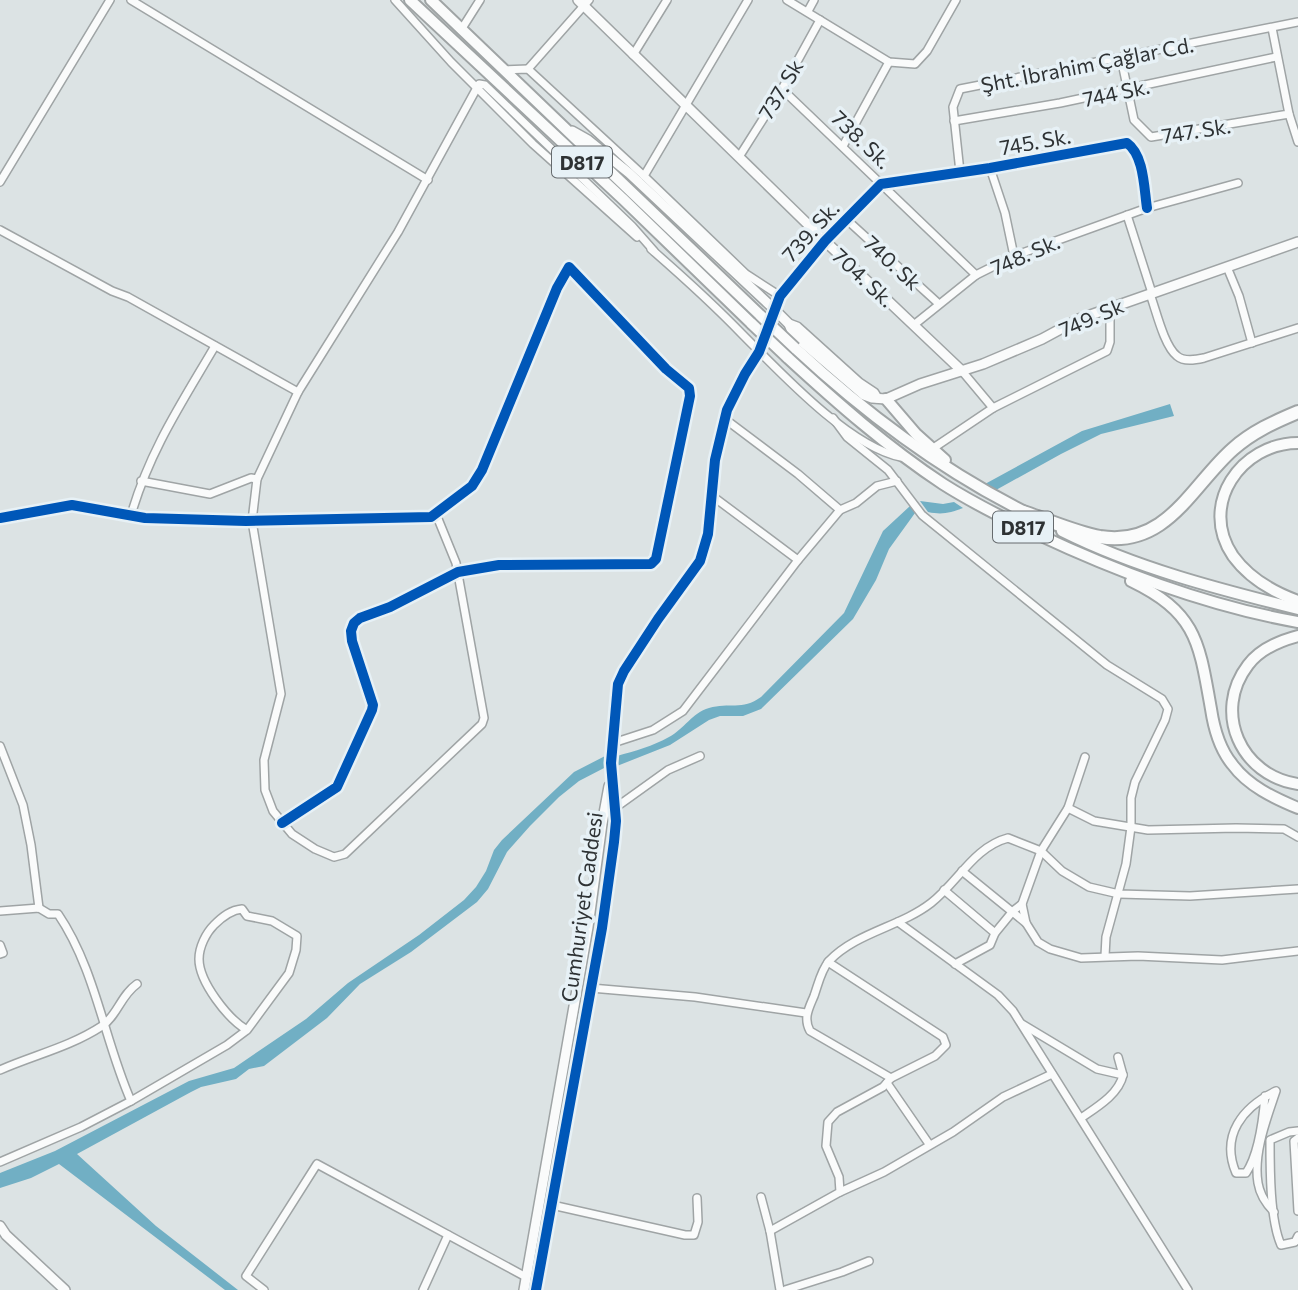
<svg xmlns="http://www.w3.org/2000/svg" width="1298" height="1290" font-family="Commissioner,sans-serif">
<style>
.water{fill:#71afc4}
.lines{fill:none;stroke-linecap:round;stroke-linejoin:round}
.minor-casing{stroke:#9fa4a5;stroke-width:10}
.tertiary-casing{stroke:#9fa4a5;stroke-width:12}
.trunk-casing{stroke:#9fa4a5;stroke-width:14}
.motorway-casing{stroke:#9fa4a5;stroke-width:16}
.minor{stroke:#fafbfb;stroke-width:7}
.tertiary{stroke:#fafbfb;stroke-width:9}
.trunk{stroke:#fafbfb;stroke-width:10}
.motorway{stroke:#fafbfb;stroke-width:12}
.trunk-bridge-casing{stroke:#9fa4a5;stroke-width:14;stroke-linecap:butt}
.trunk-bridge{stroke:#fafbfb;stroke-width:10}
.cycleway-casing{stroke:#e7f1f6;stroke-width:15}
.cycleway{stroke:#0057b8;stroke-width:10}
.labels{text-anchor:middle;dominant-baseline:central;stroke-width:7;stroke-linejoin:round;paint-order:stroke}
.shield{fill:#e7f1f6;stroke:#666b6e;stroke-width:2}
.shield-label{font-size:19px;font-weight:bold;fill:#2e3234}
.street-label{font-size:21px;fill:#2e3234;stroke:#e7f1f6}
</style>
<rect width="100%" height="100%" fill="#dce3e4"/>
<!-- water -->
<g class="water">
<polygon points="1170,404 1174,416 1101,434 1061,454 996,490 985,484 1082,431"/>
<path d="M 920,501 L 943,504 L 954,502 L 963,508 C 950,513 942,515 928,512 Z"/>
<path d="M 910,506 L 915,513 L 889,549 L 876,580 L 853,619 L 761,709 L 743,716 L 720,716 L 709,720 L 670,745 L 617,766 L 617,756 C 635,751 653,746 669,737 C 684,729 692,713 709,708 C 729,702 742,711 761,697 L 844,613 L 883,531 Z"/>
<polygon points="607,755 606,767 579,781 559,797 530,826 507,852 488,889 477,902 411,952 360,984 327,1018 264,1066 249,1069 236,1079 201,1087 191,1092 77,1154 156,1226 238,1290 225,1290 59,1164 31,1178 0,1188 0,1173 55,1151 189,1081 234,1068 253,1055 306,1019 348,983 419,935 464,900 476,887 486,871 494,850 502,840 574,772"/>
</g>
<g class="lines">
<!-- minor casing -->
<g class="minor-casing">
<g id="minor">
<polyline points="131,0 428,180"/>
<polyline points="395,0 451,62 533,144 637,237"/>
<polyline points="787,0 889,62 915,64 927,51 956,0"/>
<polyline points="808,11 814,0"/>
<polyline points="461,30 480,0"/>
<polyline points="633,55 667,0"/>
<polyline points="1121,58 1134,120 1151,137 1289,114 1272,28"/>
<polyline points="528,69 589,0"/>
<polyline points="503,70 528,69 644,176 746,274 780,296"/>
<polyline points="782,89 976,275"/>
<polyline points="1289,114 1298,142"/>
<polyline points="954,121 1060,103 1276,57"/>
<polyline points="843,146 889,62"/>
<polyline points="739,157 782,89 820,20"/>
<polyline points="990,168 1005,213 1014,256"/>
<polyline points="960,172 953,107 960,89 1298,22"/>
<polyline points="644,176 748,0"/>
<polyline points="0,182 110,0"/>
<polyline points="1127,215 1152,293"/>
<polyline points="846,219 939,304"/>
<polyline points="0,230 112,291 128,297 298,392"/>
<path d="M 651,249 C 682,276 713,304 742,334 C 779,371 849,447 901,457"/>
<polyline points="1227,267 1239,296 1252,343"/>
<path d="M 1150,294 C 1156,310 1164,346 1177,356 C 1184,362 1195,360 1204,358 L 1298,328"/>
<path d="M 775,310 L 784,290 L 825,241 L 881,184 L 990,168 L 1127,143 C 1144,155 1144,188 1147,208"/>
<polyline points="915,324 976,275 1014,256 1147,208 1238,183"/>
<polyline points="962,371 993,408 1107,351 1110,342 1110,308"/>
<polyline points="833,418 847,437 888,470 922,515 1107,665 1162,699 1168,709 1165,720 1135,782 1131,798 1131,827 1126,864 1106,937 1105,956"/>
<polyline points="725,419 798,474 840,510"/>
<polyline points="932,449 993,408"/>
<polyline points="141,481 210,494 251,478 257,479"/>
<polyline points="711,495 798,560"/>
<polyline points="436,514 456,563 484,718 482,724 345,854 334,857 315,849 292,834 273,811 265,790 264,760 281,694 252,521 257,479 298,392 398,232 479,84 485,85 632,226 654,251"/>
<path d="M 131,515 C 150,450 181,404 215,346"/>
<polyline points="0,518 72,505 145,518 246,521 431,517 472,486 482,470 557,288 569,267 666,369 689,388 690,396 656,559 651,564 499,565 458,572 390,607 360,618 354,623 351,631 352,641 373,705 372,710 337,787 282,823"/>
<polyline points="613,743 653,730 683,711 798,560 840,510 856,503 877,486 897,481"/>
<polyline points="0,746 23,805 31,845 39,908"/>
<polyline points="1085,757 1068,808 1041,851 1022,904 1026,923 1038,942 1050,949 1081,958 1138,956 1222,960 1298,951"/>
<polyline points="615,808 668,770 700,756"/>
<polyline points="1068,808 1094,821 1148,830 1236,828 1284,829 1298,837"/>
<polyline points="962,871 1026,923"/>
<polyline points="944,890 995,933"/>
<path d="M 0,911 L 39,908 L 49,914 L 58,914 C 96,970 104,1040 131,1101"/>
<polyline points="898,922 998,995 1013,1011 1188,1290"/>
<polyline points="0,945 3,953 0,954"/>
<polyline points="955,964 990,945 995,933 1013,911 1022,904"/>
<polyline points="591,988 695,997 806,1013"/>
<path d="M 1022,1024 L 1097,1069 L 1123,1075 C 1119,1094 1097,1107 1081,1118"/>
<polyline points="1118,1057 1123,1075"/>
<path d="M 0,1070 C 34,1055 70,1047 102,1026 C 117,1016 121,995 137,984"/>
<path d="M 891,1078 L 810,1031 C 803,1018 809,1008 814,996 C 818,985 821,970 829,961 C 857,932 900,927 931,903 C 958,882 974,847 1008,838 L 1041,851 L 1062,871 L 1089,887 L 1119,894 L 1190,896 L 1298,889"/>
<polyline points="887,1083 929,1144"/>
<path d="M 1265,1096 C 1263,1120 1259,1154 1246,1173 L 1236,1173 C 1220,1135 1243,1107 1276,1091 C 1267,1118 1253,1153 1258,1183 C 1260,1195 1266,1204 1274,1212"/>
<path d="M 1298,1131 L 1289,1132 L 1270,1140 C 1270,1169 1270,1220 1281,1245 L 1295,1242 L 1298,1236"/>
<polyline points="1298,1138 1294,1141 1298,1211"/>
<path d="M 0,1162 L 81,1127 L 131,1101 L 227,1045 L 247,1030 L 289,973 L 296,950 L 297,936 L 272,921 L 247,916 L 242,909 C 231,910 223,916 214,925 C 206,933 199,947 199,959 C 199,982 228,1019 247,1030"/>
<polyline points="840,1192 884,1172 953,1132 1003,1097 1052,1074"/>
<polyline points="761,1197 770,1231 780,1290"/>
<polyline points="552,1205 685,1235 694,1235 698,1222 697,1198"/>
<polyline points="770,1231 840,1192 839,1177 826,1146 828,1122 837,1112 883,1087 891,1078 935,1056 946,1045 943,1037 828,962"/>
<polyline points="264,1290 246,1276 317,1164 526,1277"/>
<polyline points="423,1290 448,1235"/>
<polyline points="785,1290 842,1272 869,1261"/>
</g>
</g>
<!-- tertiary casing -->
<g class="tertiary-casing">
<g id="tertiary">
<polyline points="578,0 825,241 962,371"/>
<polyline points="572,131 588,140 629,173 775,310 789,324 793,334 864,395 872,398 886,399 920,384 983,364 1042,339 1079,319 1298,242"/>
<polyline points="789,324 797,327 859,383 874,393 877,398"/>
<polyline points="0,1226 6,1235 65,1290"/>
<polyline points="524,1290 588,927 602,824 609,786"/>
<polyline points="536,1290 602,928 614,842 616,821 611,763 618,684 624,671 658,619 700,561 708,534 715,460 727,410 745,374 759,352 775,310"/>
</g>
</g>
<!-- trunk casing -->
<g class="trunk-casing">
<g id="trunk">
<polyline points="410,0 624,200 752,324"/>
<polyline points="431,0 761,316"/>
<path d="M 795,348 C 866,414 942,471 1029,514"/>
<path d="M 787,357 C 836,402 887,447 943,484 C 973,503 1005,519 1037,534 C 1120,573 1207,606 1298,622"/>
<polyline points="886,399 916,434 945,460"/>
<path d="M 1298,443 C 1241,443 1198,505 1233,556 C 1249,578 1273,592 1298,601"/>
<path d="M 1062,531 C 1136,568 1218,589 1298,609"/>
<path d="M 1131,581 C 1197,613 1199,642 1211,709 C 1214,729 1219,748 1232,764 C 1248,786 1274,798 1298,808"/>
<path d="M 1298,636 C 1279,641 1260,649 1248,665 C 1212,712 1241,776 1298,784"/>
</g>
</g>
<!-- motorway casing -->
<g class="motorway-casing">
<path id="motorway" d="M 1023,512 C 1048,520 1074,532 1100,537 C 1167,548 1192,485 1233,449 C 1252,432 1274,422 1298,412"/>
</g>
<!-- minor -->
<use href="#minor" class="minor"/>
<!-- tertiary -->
<use href="#tertiary" class="tertiary"/>
<!-- trunk -->
<use href="#trunk" class="trunk"/>
<!-- motorway -->
<use href="#motorway" class="motorway"/>
<!-- trunk-bridge casing -->
<g class="trunk-bridge-casing">
<g id="trunk-bridge">
<polyline points="761,316 795,348"/>
<polyline points="752,324 787,357"/>
</g>
</g>
<!-- trunk-bridge -->
<use href="#trunk-bridge" class="trunk-bridge"/>
<!-- cycleway casing -->
<g class="cycleway-casing">
<g id="cycleway">
<polyline points="0,518 72,505 145,518 246,521 431,517 472,486 482,470 557,288 569,267 666,369 689,388 690,396 656,559 651,564 499,565 458,572 390,607 360,618 354,623 351,631 352,641 373,705 372,710 337,787 282,823"/>
<path d="M 536,1290 L 602,928 L 614,842 L 616,821 L 611,763 L 618,684 L 624,671 L 658,619 L 700,561 L 708,534 L 715,460 L 727,410 L 745,374 L 759,352 L 780,296 L 825,241 L 881,184 L 990,168 L 1127,143 C 1144,155 1144,188 1147,208"/>
</g>
</g>
<!-- cycleway -->
<use href="#cycleway" class="cycleway"/>
</g>
<g class="labels">
<!-- shield labels -->
<g class="shield">
<rect x="552" y="146.5" width="60" height="31" rx="5"/>
<rect x="993" y="511.5" width="60" height="31" rx="5"/>
</g>
<g class="shield-label">
<text x="582" y="162">D817</text>
<text x="1023" y="527">D817</text>
</g>
<!-- street labels -->
<g class="street-label">
<text transform="translate(1087 64) rotate(-11)">Şht. İbrahim Çağlar Cd.</text>
<text transform="translate(780 89) rotate(-59)">737. Sk</text>
<text transform="translate(1116 92) rotate(-12)">744 Sk.</text>
<text transform="translate(1196 130) rotate(-9)">747. Sk.</text>
<text transform="translate(862 139) rotate(44)">738. Sk.</text>
<text transform="translate(1035 141) rotate(-10)">745. Sk.</text>
<text transform="translate(810 231) rotate(-48)">739. Sk.</text>
<text transform="translate(1025 254) rotate(-23)">748. Sk.</text>
<text transform="translate(893 262) rotate(43)">740. Sk</text>
<text transform="translate(864 277) rotate(43)">704. Sk.</text>
<text transform="translate(1091 317) rotate(-23)">749. Sk</text>
<text transform="translate(581 907) rotate(-82)">Cumhuriyet Caddesi</text>
</g>
</g>
</svg>
